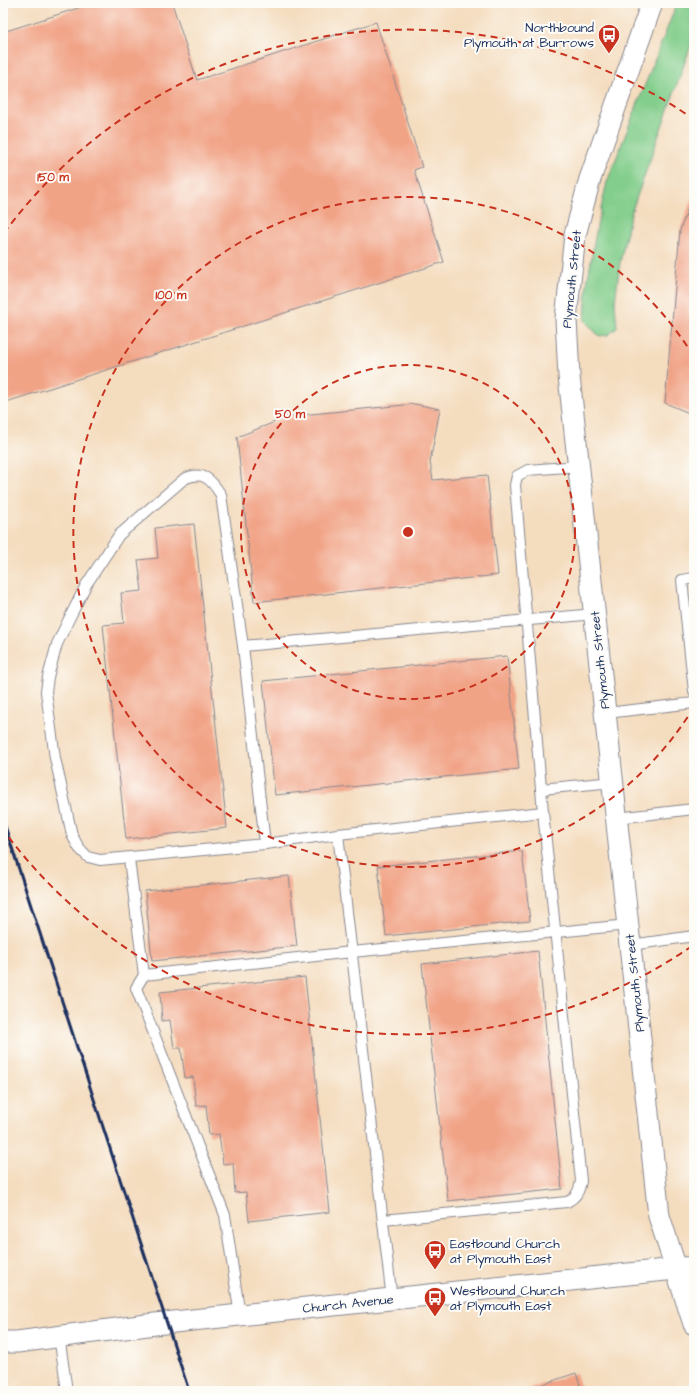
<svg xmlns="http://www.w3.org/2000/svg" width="697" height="1394" font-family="'Architects Daughter',sans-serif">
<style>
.green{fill:#83ce8c;stroke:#4f7e75}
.building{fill:#f1a386}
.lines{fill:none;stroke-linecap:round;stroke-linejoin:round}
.lane-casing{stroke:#88868e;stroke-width:12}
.street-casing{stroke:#88868e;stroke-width:23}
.lane{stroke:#fff;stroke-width:10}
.street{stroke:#fff;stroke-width:21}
.rail{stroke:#1b2f5e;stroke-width:3}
.ring{fill:none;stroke:#c8321e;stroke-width:2;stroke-dasharray:7 5}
.labels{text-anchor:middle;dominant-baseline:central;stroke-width:4;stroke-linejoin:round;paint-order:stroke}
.poi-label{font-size:13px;fill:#1b2f5e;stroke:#fdfcf7;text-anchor:start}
.street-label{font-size:13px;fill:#1b2f5e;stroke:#fdfcf7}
.centre{fill:#c8321e;stroke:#fdfcf7;stroke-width:2}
.ring-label{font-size:12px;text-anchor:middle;font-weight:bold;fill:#c8321e;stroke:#fdfcf7;stroke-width:4;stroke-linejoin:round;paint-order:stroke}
</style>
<rect width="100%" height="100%" fill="#fdfcf7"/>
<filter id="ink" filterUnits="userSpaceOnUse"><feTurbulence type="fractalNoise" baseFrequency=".025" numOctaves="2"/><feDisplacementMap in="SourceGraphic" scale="8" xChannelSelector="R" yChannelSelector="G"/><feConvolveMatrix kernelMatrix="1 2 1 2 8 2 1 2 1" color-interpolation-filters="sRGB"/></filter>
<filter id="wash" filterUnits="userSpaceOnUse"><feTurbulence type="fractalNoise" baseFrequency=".012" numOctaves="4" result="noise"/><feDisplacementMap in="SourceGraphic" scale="16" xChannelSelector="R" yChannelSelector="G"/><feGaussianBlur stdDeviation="0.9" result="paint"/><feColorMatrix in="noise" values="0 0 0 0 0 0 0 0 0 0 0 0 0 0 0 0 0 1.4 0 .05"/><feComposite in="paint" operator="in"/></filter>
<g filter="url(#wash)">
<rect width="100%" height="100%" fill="#f4dcbe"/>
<!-- green -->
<polygon class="green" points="677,3 694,3 694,37 631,213 620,263 615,302 617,328 608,335 599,336 585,321 587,284 597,226 607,182"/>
<g id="blocks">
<!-- building -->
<g class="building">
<polygon points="94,3 172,3 197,80 376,22 422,167 414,170 444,262 3,403 3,32"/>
<polygon points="694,192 694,415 665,403 680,230"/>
<polygon points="415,404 440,409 430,462 433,480 487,475 498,575 254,602 237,437 290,416"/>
<polygon points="194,524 227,828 126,839 103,625 124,623 121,593 142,591 138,560 158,558 155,528"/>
<polygon points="507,656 519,769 275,795 263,681"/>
<polygon points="522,851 530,921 386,936 378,866"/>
<polygon points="289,876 297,946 152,961 145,891"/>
<polygon points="538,951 562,1189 448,1201 422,964"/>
<polygon points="305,977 330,1212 249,1221 246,1192 235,1193 233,1163 223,1164 219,1134 209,1135 206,1105 196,1106 193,1077 185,1078 181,1048 174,1048 170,1020 162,1021 160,992"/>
<polygon points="576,1373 582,1391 523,1391"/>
</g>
</g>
</g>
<g filter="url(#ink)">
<use href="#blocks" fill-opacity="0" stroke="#88868e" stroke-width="1"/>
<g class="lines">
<!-- lane casing -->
<g class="lane-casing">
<g id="lane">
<polyline points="694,578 682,580 694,691"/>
<polyline points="243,646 265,844"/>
<polyline points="606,713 694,703"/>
<polyline points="541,789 613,782"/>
<polyline points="617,818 694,809"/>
<path d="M 338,834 L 265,844 L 100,860 L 88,857 L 79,848 L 72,835 L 55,758 L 46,692 L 48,677 L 57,644 L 68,621 L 86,585 L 119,535 L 184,479 C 203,470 211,479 221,495 L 243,646 L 595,614"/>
<polyline points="129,859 144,975"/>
<polyline points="631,945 694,936"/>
<path d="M 383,1220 L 567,1202 C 576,1197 579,1192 581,1181 L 543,812"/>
<polyline points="392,1300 338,834 543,812 515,485 517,476 528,470 579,466"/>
<polyline points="240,1316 225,1215 136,988 144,975 352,952 628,925"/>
<polyline points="59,1336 67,1391"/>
</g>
</g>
<!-- street casing -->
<g class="street-casing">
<g id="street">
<polyline points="652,3 590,179 575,235 566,319 569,376 659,1216 694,1324"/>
<polyline points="3,1342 17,1342 155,1324 694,1267"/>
</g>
</g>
<!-- lane -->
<use href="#lane" class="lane"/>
<!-- street -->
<use href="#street" class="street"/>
<!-- rail -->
<polyline class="rail" points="3,820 189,1391"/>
</g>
</g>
<!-- distance rings -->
<g class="ring">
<circle cx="408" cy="532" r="167"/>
<path d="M694 707A335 335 0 1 1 694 357"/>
<path d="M692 946A502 502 0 0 1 4 831M4 233A502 502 0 0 1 692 118"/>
</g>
<!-- icons -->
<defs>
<g id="bus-pin" transform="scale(1.15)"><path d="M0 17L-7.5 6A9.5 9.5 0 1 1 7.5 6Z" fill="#c8321e" stroke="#fdfcf7"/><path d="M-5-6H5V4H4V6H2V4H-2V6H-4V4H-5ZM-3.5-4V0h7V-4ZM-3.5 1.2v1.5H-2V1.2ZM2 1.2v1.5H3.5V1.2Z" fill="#fff"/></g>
</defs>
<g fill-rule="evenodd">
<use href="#bus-pin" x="609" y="35"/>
<use href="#bus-pin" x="435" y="1251"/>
<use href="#bus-pin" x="435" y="1298"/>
</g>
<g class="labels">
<!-- poi labels -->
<g class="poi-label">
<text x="594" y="28" text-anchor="end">Northbound<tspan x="594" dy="15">Plymouth at Burrows</tspan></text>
<text x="450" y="1244">Eastbound Church<tspan x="450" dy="15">at Plymouth East</tspan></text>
<text x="450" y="1291">Westbound Church<tspan x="450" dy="15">at Plymouth East</tspan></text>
</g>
<!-- street labels -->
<g class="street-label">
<text transform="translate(572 279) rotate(-84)">Plymouth Street</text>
<text transform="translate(600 660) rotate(-96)">Plymouth Street</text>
<text transform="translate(635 983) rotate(-96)">Plymouth Street</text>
<text transform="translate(348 1304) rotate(-6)">Church Avenue</text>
</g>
</g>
<circle cx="408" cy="532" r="6" class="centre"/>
<g class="ring-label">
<text x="53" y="181">150 m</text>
<text x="171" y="299">100 m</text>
<text x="290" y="418">50 m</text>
</g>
<!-- margin -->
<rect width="697" height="1394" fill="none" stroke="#fdfcf7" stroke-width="16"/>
</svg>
